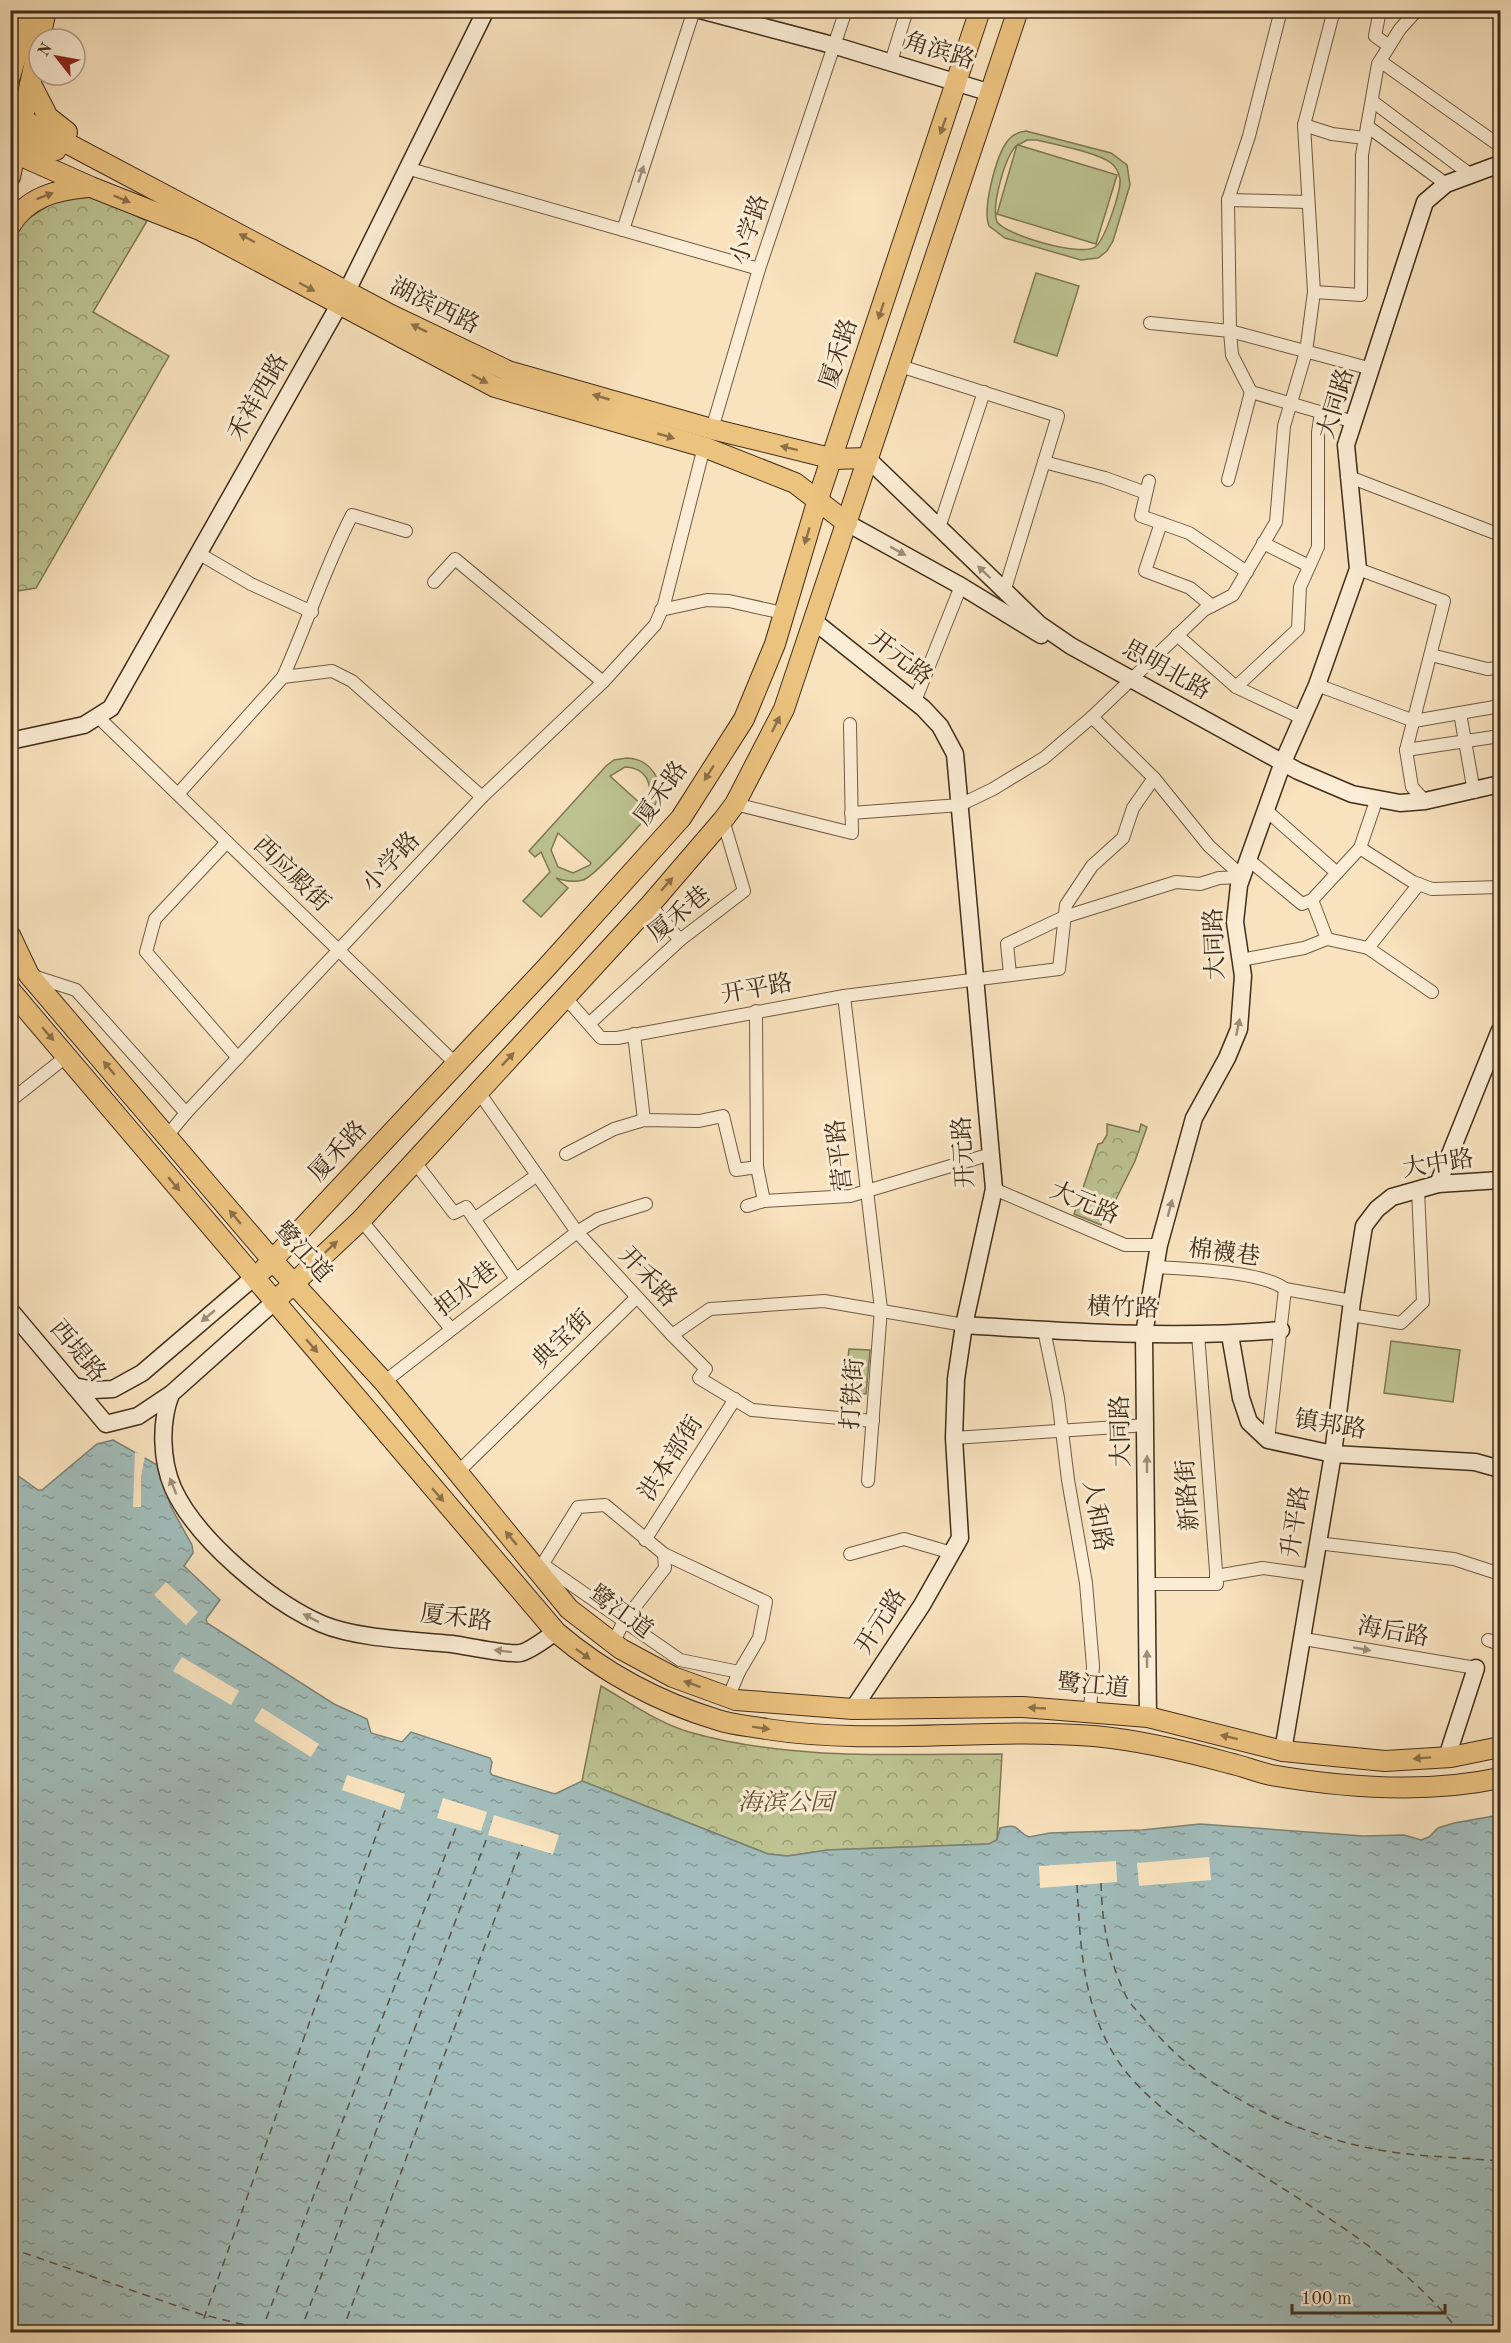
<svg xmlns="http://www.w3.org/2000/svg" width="1511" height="2343" font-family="'Old Standard TT','Noto Serif SC',serif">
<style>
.forest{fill:url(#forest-crowns);stroke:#7f7856;stroke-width:1.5}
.pitch{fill:#bdc492;stroke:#7f7856;stroke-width:1.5;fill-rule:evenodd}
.water{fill:url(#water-ripples);stroke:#7b837a;stroke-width:1.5}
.pier{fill:#f9e3be}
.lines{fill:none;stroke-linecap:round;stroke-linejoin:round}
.ferry{stroke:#595143;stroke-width:1.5;stroke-dasharray:8 6;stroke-linecap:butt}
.street-casing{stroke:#6f5a44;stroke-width:14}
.secondary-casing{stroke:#412d1b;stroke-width:19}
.primary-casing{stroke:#412d1b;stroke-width:22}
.street{stroke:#fbedd5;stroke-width:12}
.secondary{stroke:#fbedd5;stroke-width:16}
.primary{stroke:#ecc27f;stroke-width:20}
.oneway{fill:#8e7048}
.oneway2{fill:#9e8d78}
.labels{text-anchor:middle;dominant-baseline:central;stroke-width:6;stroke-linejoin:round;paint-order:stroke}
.street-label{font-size:24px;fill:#412d1b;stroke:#fbedd5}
.park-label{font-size:24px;font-style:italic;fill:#605339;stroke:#fbedd5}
</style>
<defs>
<pattern id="forest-crowns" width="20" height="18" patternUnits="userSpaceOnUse" patternTransform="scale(1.5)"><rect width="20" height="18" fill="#bdc492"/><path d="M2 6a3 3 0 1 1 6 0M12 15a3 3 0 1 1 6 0" fill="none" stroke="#9ba076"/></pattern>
<pattern id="water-ripples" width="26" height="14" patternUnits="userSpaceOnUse" patternTransform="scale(1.5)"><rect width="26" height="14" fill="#a1bcba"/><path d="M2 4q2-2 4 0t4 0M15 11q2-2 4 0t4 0" fill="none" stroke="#859996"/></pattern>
</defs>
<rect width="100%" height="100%" fill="#f9e3be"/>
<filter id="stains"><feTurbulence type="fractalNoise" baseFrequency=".00333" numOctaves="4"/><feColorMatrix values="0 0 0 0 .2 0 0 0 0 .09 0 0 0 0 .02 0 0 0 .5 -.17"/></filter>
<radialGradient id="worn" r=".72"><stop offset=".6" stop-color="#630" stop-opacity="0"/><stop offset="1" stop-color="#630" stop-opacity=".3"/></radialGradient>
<!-- forest -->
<g class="forest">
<polygon points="96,197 147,221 93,312 169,356 36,588 11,592 11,241 21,223 59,199"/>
<polygon points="1107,1124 1139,1132 1141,1124 1147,1127 1135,1161 1114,1203 1110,1203 1101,1225 1074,1214 1098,1144 1102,1143 1107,1135"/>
<path d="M 601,1686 C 629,1702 658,1723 689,1732 C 790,1761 899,1754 1002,1754 L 997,1840 L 989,1844 L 828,1850 L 788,1856 L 768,1854 L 582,1781 Z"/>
</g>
<!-- pitch -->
<g class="pitch">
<path d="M 1026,131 L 1111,153 L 1127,165 L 1130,185 L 1113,241 L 1107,251 L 1098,258 L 1081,260 L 1005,238 L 989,226 C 982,209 996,158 1006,143 C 1011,135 1018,132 1026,131 ZM 1037,140 C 1056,145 1097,152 1111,163 C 1116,167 1119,173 1120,179 C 1121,191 1105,240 1095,247 C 1081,257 1008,236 997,222 C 991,206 1005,156 1017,145 L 997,214 L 1096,244 L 1117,175 L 1018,145 L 1027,140 Z"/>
<polygon points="1036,273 1079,286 1057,356 1014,342"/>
<path d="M 627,758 C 650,759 666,781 656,803 C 650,816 595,876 583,880 C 574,883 565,881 556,878 L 568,888 L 541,917 L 523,901 L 550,872 L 541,852 L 535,857 L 529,851 L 606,766 L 614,760 ZM 625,767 C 647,767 657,789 643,806 L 610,776 ZM 558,833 L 591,863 L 590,865 L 573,873 L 558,867 L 551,850 Z"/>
<polygon points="1391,1341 1460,1350 1453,1402 1384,1393"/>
<polygon points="849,1349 870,1350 866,1394 844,1392"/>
</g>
<!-- water -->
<path class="water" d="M 113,1440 L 159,1466 L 171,1507 L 192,1545 L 193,1553 L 184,1566 L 220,1600 L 206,1619 L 207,1623 L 334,1704 L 367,1719 L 371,1733 L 402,1742 L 411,1732 L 490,1758 L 492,1762 L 490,1772 L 492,1775 L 555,1794 L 582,1781 L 768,1854 L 788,1856 L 828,1850 L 989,1844 L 997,1840 L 1000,1828 C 1020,1822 1016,1832 1029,1837 L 1050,1833 L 1142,1830 L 1200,1824 L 1363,1836 L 1404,1835 L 1421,1840 L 1429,1837 L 1438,1828 L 1454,1823 L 1500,1815 L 1500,2332 L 11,2332 L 10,1470 L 38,1490 L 42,1490 L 97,1444 Z"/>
<!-- pier -->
<g class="pier">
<polygon points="135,1452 145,1456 141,1477 141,1507 133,1507"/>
<polygon points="166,1582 198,1612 186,1625 154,1595"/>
<polygon points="182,1657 239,1691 231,1705 173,1671"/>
<polygon points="262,1708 319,1744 311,1757 254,1721"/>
<polygon points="347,1775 405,1794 400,1810 342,1790"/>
<polygon points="443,1798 487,1812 481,1831 437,1818"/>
<polygon points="494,1815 559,1835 553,1854 488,1835"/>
<polygon points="1209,1857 1211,1880 1139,1886 1137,1863"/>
<polygon points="1116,1861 1117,1882 1040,1888 1039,1866"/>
</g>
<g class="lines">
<!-- ferry -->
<g class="ferry">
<path d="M 1101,1883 C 1102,1922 1108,1958 1125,1994 C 1129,2003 1137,2011 1144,2019 C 1197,2087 1286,2131 1369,2148 C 1411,2157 1457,2157 1500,2161"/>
<path d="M 1077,1885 C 1080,1940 1082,1994 1108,2044 C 1135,2097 1190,2129 1238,2160 C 1311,2207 1408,2262 1459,2332"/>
<polyline points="10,2248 200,2314 274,2332"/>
<polyline points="199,2332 387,1805"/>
<polyline points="261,2332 457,1825"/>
<polyline points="300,2332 488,1835"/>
<polyline points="342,2332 522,1845"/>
</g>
<!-- street casing -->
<g class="street-casing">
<g id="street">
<polyline points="1281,10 1249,136 1228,200 1230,331 1372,369"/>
<polyline points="1380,10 1375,36 1389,46"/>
<polyline points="1380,61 1500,146"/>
<polyline points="891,62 907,10"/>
<polyline points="1372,101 1471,175"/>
<polyline points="1304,125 1332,134 1365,138"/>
<polyline points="1367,126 1446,184"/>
<polyline points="410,169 759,269"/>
<polyline points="1228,200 1307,202"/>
<polyline points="623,230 694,10"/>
<polyline points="1314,292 1361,295 1362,155 1378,64 1400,29 1417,10"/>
<polyline points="1150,323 1230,331 1232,355 1251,392 1354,422"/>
<polyline points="900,366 1058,416 1044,462"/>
<polyline points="712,429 759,269 846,10"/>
<polyline points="1347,476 1500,535"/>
<polyline points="1228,480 1251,392"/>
<polyline points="1149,481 1141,516 1189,533 1247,572"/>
<polyline points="1161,523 1145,571 1190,588 1212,606"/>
<polyline points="939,528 984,392"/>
<polyline points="1263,543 1309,566"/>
<polyline points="198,553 251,584 312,612"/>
<polyline points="1358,569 1444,601 1406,750 1412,787 1425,801"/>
<polyline points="434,582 455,559 603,682"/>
<polyline points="1004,592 1044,462 1105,478 1146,493"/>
<polyline points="661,610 707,600 729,601 783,613"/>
<polyline points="1177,635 1236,687 1302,718"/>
<polyline points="1431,655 1487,669 1500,668"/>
<path d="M 283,677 C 307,624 325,567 352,515 L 406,531"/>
<polyline points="1317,685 1414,721 1500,706"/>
<polyline points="1236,687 1298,629 1300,587 1318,547 1318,432 1321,413"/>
<polyline points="915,701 961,586"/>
<polyline points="1460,713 1474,792"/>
<polyline points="98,717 456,1064"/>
<polyline points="1092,717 1154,778 1209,846 1243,877"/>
<polyline points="1406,750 1500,736"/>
<polyline points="178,794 283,677 332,671 352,681 482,797"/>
<polyline points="735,804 852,833 850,724"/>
<polyline points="1267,811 1337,873"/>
<polyline points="851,813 960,805 993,789 1044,758 1092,717 1204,610 1233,595 1276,522 1284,426 1306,352 1314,292 1304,125 1334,10"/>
<polyline points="227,842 155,919 146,952 238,1058"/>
<polyline points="1360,848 1413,882 1432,889 1500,887"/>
<polyline points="1249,860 1302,904 1312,900 1360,848 1374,807"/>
<polyline points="1312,900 1327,939"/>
<polyline points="650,905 680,940"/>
<polyline points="1368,948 1419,884"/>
<polyline points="1241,960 1304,948 1327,939 1368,948 1432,992"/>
<polyline points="1010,974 1007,944 1064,917 1176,882 1200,884 1219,878 1243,877"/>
<polyline points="33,976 76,990 186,1113 482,797 603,682 655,625 664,605 704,447"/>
<polyline points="844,996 881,1309 868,1481"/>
<polyline points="565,997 601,1038 617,1038 844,996 1059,969 1066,905 1092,866 1123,838 1133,808 1154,778"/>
<polyline points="756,1011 757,1167 764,1201"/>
<polyline points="10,1013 23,1005"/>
<polyline points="590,1023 680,940 744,891 723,820"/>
<polyline points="634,1034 644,1120"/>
<polyline points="478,1091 577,1232 672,1335 710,1309 824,1301 964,1325"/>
<polyline points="10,1101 67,1056"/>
<polyline points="167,1136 186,1113"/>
<polyline points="566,1154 614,1129 644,1120 699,1121 723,1116 736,1170 757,1167"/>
<polyline points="414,1161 454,1213 466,1207 516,1279"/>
<polyline points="994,1189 1125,1245 1159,1245"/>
<polyline points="747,1206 764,1201 850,1196 991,1154"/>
<polyline points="474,1219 536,1176"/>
<polyline points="361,1220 451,1329"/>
<path d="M 1156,1267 C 1187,1269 1262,1271 1285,1289"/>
<polyline points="1350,1315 1401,1323 1423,1302 1418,1190"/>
<polyline points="1044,1330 1058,1398 1068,1480 1086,1583 1093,1666 1090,1711"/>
<polyline points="672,1335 706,1369 699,1378 752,1410 873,1421"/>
<polyline points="384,1382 577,1232 598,1219 646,1204"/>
<polyline points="954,1438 1147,1425"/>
<polyline points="1268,1440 1285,1289 1352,1301"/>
<polyline points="457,1473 636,1298"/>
<polyline points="645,1540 735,1399"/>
<polyline points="1317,1543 1454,1559 1500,1574"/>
<polyline points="850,1554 904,1539 952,1553"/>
<polyline points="542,1564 680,1660 739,1672 759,1638 766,1602 664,1554"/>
<polyline points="539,1570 578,1507 605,1505 664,1554 665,1568 624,1621 613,1643"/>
<polyline points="1216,1576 1263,1568 1313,1575"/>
<polyline points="1147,1584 1217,1584 1198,1334"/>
<polyline points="1304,1639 1476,1668"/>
<polyline points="1488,1640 1500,1644"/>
<polyline points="728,1698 739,1672"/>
</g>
</g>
<!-- secondary casing -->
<g class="secondary-casing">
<g id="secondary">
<polyline points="700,10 836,46 991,93"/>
<polyline points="867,458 1039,624 1071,646 1298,771 1352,794 1400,803 1425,801 1500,784"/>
<polyline points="847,523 961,586 1041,635"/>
<polyline points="815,622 923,708 940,726 955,754 994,1189 964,1325 956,1379 954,1438 960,1538 922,1605 853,1709"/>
<polyline points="10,741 84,725 111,708 347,291 486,10"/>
<polyline points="1438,1184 1500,1030"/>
<polyline points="10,1310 106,1424 138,1416 171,1394 274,1302"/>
<path d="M 964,1325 C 1070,1332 1176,1339 1281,1330"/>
<polyline points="1230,1335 1241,1398 1249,1422 1268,1440 1333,1454 1475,1462 1500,1469"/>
<polyline points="74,1386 94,1390 113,1389 142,1373 253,1278"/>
<path d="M 171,1394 C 160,1422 161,1460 173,1488 C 196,1539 271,1602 322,1624 C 358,1639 413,1640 452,1644 C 467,1646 508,1655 520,1653 C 531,1651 546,1638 556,1632"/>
<polyline points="1148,1717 1144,1334 1159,1245 1194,1118 1227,1058 1239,1029 1243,976 1235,922 1239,885 1283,762 1317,685 1358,569 1346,445 1425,202 1446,184 1500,164"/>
<polyline points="1283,1751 1333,1454 1352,1301 1364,1226 1377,1209 1392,1197 1438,1184 1500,1180"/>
<polyline points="1447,1757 1476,1668"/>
</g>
</g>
<!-- primary casing -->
<g class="primary-casing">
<g id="primary">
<polyline points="10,76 30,10"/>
<polyline points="31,84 48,117 67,132"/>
<polyline points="10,113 391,315 508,371 712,429 834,459 867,458"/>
<polyline points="10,137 21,135 56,150"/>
<polyline points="10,151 91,187 200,230 495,387 704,447 795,483 847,523"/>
<polyline points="10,177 46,10"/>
<path d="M 10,226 C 27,197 56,190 87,187"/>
<polyline points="10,935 29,975 273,1261 384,1382 569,1609 621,1649 673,1677 736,1700 853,1709 1023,1707 1148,1717 1283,1751 1385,1761 1451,1757 1500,1747"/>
<path d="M 10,990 L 556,1632 C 603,1672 658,1702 718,1720 C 733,1725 751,1726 766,1729 C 875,1746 985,1727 1094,1736 C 1139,1740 1185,1751 1229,1763 C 1243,1766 1257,1772 1271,1775 C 1346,1788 1426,1794 1500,1778"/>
<polyline points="264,1269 546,968 681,818 744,719 775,644 818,499 980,10"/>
<polyline points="274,1302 361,1220 650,905 723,820 735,804 784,709 1018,10"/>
</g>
</g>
<!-- street -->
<use href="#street" class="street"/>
<!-- secondary -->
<use href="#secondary" class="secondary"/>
<!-- primary -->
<use href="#primary" class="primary"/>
</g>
<!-- one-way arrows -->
<defs><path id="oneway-solid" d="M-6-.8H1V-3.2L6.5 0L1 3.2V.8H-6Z" transform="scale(1.5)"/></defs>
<g class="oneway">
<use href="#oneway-solid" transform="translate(943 126) rotate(109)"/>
<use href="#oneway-solid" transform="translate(45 196) rotate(-21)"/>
<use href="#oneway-solid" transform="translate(122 199) rotate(23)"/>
<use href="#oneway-solid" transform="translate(247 238) rotate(-152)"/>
<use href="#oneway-solid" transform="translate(307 287) rotate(28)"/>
<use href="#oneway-solid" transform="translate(881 311) rotate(108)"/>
<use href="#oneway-solid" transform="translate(419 328) rotate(-154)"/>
<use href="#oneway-solid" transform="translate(480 379) rotate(28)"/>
<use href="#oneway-solid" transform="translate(601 397) rotate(-164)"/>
<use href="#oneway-solid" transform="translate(666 436) rotate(16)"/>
<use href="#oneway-solid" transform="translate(789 448) rotate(-166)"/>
<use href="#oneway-solid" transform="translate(807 536) rotate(107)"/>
<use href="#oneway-solid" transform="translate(776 724) rotate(-63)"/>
<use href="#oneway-solid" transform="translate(709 773) rotate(122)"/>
<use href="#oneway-solid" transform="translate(667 884) rotate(-49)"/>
<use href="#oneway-solid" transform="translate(48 1034) rotate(49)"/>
<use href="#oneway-solid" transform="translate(508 1059) rotate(-47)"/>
<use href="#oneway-solid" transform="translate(109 1068) rotate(-130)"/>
<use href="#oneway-solid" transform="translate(174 1184) rotate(50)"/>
<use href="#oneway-solid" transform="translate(235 1217) rotate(-130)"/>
<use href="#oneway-solid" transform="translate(331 1247) rotate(-43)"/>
<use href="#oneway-solid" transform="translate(312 1346) rotate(49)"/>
<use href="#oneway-solid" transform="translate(438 1495) rotate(49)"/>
<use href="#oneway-solid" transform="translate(511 1538) rotate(-130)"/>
<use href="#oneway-solid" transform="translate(583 1654) rotate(36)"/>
<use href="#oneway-solid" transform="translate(692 1684) rotate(-160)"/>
<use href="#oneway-solid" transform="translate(1037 1708) rotate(-177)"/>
<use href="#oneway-solid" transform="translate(761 1728) rotate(9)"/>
<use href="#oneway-solid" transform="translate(1229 1737) rotate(-166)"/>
<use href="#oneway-solid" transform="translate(1422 1758) rotate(176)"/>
</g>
<g class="oneway2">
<use href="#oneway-solid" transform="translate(641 174) rotate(-72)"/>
<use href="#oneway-solid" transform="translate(898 551) rotate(29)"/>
<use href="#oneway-solid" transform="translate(984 572) rotate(-136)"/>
<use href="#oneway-solid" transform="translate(1238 1027) rotate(-78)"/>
<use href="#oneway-solid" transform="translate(1170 1208) rotate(-75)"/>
<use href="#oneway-solid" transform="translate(208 1316) rotate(140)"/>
<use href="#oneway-solid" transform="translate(1147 1464) rotate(-90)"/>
<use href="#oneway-solid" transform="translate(173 1486) rotate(-112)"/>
<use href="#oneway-solid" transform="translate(311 1618) rotate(-153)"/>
<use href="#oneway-solid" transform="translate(1362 1649) rotate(10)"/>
<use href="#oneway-solid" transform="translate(503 1651) rotate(-173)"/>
<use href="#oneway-solid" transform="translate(1147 1659) rotate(-90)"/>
</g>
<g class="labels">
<!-- street labels -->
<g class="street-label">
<text transform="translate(939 52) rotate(17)">角滨路</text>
<text transform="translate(751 230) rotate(-71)">小学路</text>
<text transform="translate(434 307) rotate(26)">湖滨西路</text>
<text transform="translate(840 354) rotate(-72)">厦禾路</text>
<text transform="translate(259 398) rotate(-60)">禾祥西路</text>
<text transform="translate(1337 404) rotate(-73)">大同路</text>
<text transform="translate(900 659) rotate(38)">开元路</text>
<text transform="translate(1166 671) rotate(29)">思明北路</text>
<text transform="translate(662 794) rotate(-54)">厦禾路</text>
<text transform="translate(392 863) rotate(-47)">小学路</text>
<text transform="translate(291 875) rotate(44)">西应殿街</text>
<text transform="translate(680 915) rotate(-39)">厦禾巷</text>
<text transform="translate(1216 944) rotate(-92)">大同路</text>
<text transform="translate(757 990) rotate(-10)">开平路</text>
<text transform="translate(339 1152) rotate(-47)">厦禾路</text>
<text transform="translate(965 1152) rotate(-93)">开元路</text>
<text transform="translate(841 1155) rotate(-97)">营平路</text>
<text transform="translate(1438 1165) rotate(-9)">大中路</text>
<text transform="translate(1084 1204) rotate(23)">大元路</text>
<text transform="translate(302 1253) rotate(47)">鹭江道</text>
<text transform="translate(1224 1254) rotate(7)">棉襪巷</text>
<text transform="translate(647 1278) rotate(47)">开禾路</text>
<text transform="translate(467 1290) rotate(-38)">担水巷</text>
<text transform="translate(1123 1309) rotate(2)">横竹路</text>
<text transform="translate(563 1340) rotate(-44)">典宝街</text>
<text transform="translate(77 1352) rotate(50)">西堤路</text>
<text transform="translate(854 1394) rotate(-86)">打铁街</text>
<text transform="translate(1330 1426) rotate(9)">镇邦路</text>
<text transform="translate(1122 1431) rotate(-91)">大同路</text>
<text transform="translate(672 1459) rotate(-57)">洪本部街</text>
<text transform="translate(1189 1495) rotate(-94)">新路街</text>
<text transform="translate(1096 1516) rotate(80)">人和路</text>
<text transform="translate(1297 1522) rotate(-81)">升平路</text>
<text transform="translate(620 1613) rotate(36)">鹭江道</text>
<text transform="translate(456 1619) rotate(7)">厦禾路</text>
<text transform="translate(882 1622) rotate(-57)">开元路</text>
<text transform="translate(1393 1633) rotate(10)">海后路</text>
<text transform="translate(1093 1687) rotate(5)">鹭江道</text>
</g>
<!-- park labels -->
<g class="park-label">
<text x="786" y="1804">海滨公园</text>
</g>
</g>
<!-- margin -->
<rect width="1511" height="2343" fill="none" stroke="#f9e3be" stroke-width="36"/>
<rect x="12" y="12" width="1487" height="2319" fill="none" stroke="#412d1b" stroke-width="3"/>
<rect x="18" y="18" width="1475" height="2307" fill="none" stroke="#412d1b" stroke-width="1.5"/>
<!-- north arrow -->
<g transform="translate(57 57) rotate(301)"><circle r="28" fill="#fbedd5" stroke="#b1a08b" stroke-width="1.5"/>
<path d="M0-4.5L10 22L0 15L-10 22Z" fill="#8f2418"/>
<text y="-9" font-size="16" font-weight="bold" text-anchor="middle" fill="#412d1b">N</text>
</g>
<!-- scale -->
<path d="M1292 2304v9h153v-9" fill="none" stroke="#412d1b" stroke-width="3"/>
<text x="1301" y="2304" font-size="18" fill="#412d1b" stroke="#fbedd5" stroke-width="4.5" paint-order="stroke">100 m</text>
<rect width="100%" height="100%" filter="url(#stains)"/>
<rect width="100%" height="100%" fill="url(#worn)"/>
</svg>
